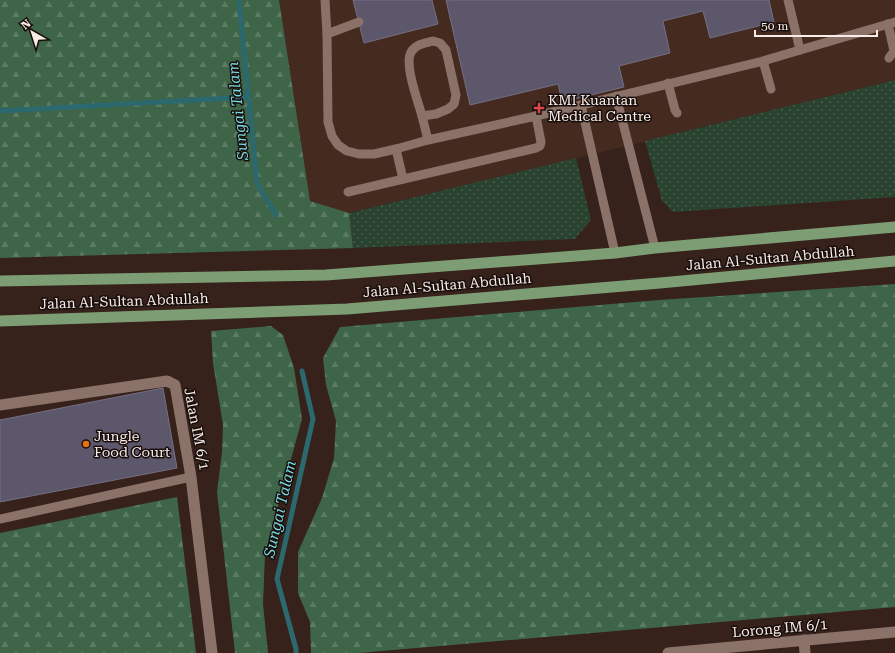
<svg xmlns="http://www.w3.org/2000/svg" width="895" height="653" font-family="'Roboto Serif',serif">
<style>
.built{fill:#442a1f}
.grass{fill:url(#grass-dots)}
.forest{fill:url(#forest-firs)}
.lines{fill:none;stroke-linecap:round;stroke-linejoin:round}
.stream{stroke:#2c696f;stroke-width:5}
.building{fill:#5d576c;stroke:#756e84}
.service{stroke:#8b7269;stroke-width:9}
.minor{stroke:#8b7269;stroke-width:11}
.primary{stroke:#7d9e74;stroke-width:11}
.health-dot{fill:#e0444e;stroke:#170e0b;stroke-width:1.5}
.food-dot{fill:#e8710a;stroke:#170e0b;stroke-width:1.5}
.labels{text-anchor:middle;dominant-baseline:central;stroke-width:3;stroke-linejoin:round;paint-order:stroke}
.poi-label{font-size:14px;fill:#f9ebe6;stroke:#170e0b;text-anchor:start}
.street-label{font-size:14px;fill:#f9ebe6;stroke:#170e0b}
.water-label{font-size:15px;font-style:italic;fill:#78dae3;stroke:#170e0b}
</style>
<defs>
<pattern id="grass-dots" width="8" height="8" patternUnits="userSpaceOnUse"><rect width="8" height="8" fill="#2a4230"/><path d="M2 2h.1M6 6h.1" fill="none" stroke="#4a5d4e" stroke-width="1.8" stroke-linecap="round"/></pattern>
<pattern id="forest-firs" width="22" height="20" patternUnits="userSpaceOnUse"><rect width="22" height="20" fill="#3f6549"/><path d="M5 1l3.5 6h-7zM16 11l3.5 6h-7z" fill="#5c7b63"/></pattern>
</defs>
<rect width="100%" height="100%" fill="#36221a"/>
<!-- built -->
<polygon class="built" points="279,0 895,0 895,80 557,163 349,213 310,202"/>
<!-- grass -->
<g class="grass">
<polygon points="895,80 895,197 673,212 662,201 645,141"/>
<polygon points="576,158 591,220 575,239 353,248 349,213"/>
</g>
<!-- forest -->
<g class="forest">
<polygon points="0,0 279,0 310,201 349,213 353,248 0,258"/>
<polygon points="895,284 895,607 358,653 311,653 310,622 298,593 298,552 322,498 334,458 336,421 326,385 323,358 340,327 659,300"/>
<polygon points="271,326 283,335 294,368 302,419 265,554 263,604 268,653 235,653 217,492 222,452 223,425 213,363 211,331"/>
<polygon points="177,497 196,653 0,653 0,533"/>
</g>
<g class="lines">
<!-- stream -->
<g class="stream">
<polyline points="239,0 257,184 276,215"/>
<polyline points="0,111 248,97"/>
<polyline points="296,653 296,649 277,579 313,419 302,371"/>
</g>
</g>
<!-- building -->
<g class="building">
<polygon points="353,0 432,0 438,24 364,43"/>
<polygon points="446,0 769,0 774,22 710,38 703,11 663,21 670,53 619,66 624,87 562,102 558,84 470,105"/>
<polygon points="163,388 177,468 0,502 0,420"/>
</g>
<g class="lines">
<!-- service -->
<g class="service">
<polyline points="325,0 327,34 328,122 332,136 338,145 347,151 359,154 374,154 396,149 428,140 536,116 763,61 895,22"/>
<polyline points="788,0 800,50"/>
<polyline points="888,24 894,51 889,58"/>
<polyline points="327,34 359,22"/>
<path d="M 433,41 L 440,43 L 446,50 L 456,95 L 454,104 L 448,109 L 436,114 L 422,116 C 418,101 404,65 411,52 C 416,44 425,43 433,41 Z"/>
<polyline points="763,61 771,89"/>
<polyline points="668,83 675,110 677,113"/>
<polyline points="616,96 655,248"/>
<polyline points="581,105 615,253"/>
<polyline points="422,116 428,140"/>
<polyline points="396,149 403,179"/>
<polyline points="348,192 536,148 540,146 541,142 536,116"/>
<polyline points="0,519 191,477"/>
</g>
<!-- minor -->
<g class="minor">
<polyline points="0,405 167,381 175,385 191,477 212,653"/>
<polyline points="804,640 805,653"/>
<polyline points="668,653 895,632"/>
</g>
<!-- primary -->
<g class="primary">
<polyline points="0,281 326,275 615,253 655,248 895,227"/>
<polyline points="0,321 347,309 660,283 895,261"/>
</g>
</g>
<!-- markers -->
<path class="health-dot" d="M537 102h4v4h4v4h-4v4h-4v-4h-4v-4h4z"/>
<circle class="food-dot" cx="86" cy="444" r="4"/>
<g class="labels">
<!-- poi labels -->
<g class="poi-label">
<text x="548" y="100">KMI Kuantan<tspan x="548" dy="16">Medical Centre</tspan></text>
<text x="94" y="436">Jungle<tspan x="94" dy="16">Food Court</tspan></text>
</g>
<!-- street labels -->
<g class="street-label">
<text transform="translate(770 258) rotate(-5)">Jalan Al-Sultan Abdullah</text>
<text transform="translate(447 285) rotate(-5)">Jalan Al-Sultan Abdullah</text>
<text transform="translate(124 301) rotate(-2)">Jalan Al-Sultan Abdullah</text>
<text transform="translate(197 429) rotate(79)">Jalan IM 6/1</text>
<text transform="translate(780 628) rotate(-5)">Lorong IM 6/1</text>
</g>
<!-- water labels -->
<g class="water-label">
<text transform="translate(238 111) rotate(-96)">Sungai Talam</text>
<text transform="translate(280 509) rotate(-77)">Sungai Talam</text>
</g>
</g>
<!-- north arrow -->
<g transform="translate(32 32) rotate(321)" stroke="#170e0b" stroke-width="3" paint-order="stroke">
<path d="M0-3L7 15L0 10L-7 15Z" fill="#f9ebe6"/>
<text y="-6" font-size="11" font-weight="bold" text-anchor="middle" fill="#f9ebe6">N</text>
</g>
<!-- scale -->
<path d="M755 30v6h122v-6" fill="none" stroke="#f9ebe6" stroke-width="2"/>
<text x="761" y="30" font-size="12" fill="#f9ebe6" stroke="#170e0b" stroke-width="3" paint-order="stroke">50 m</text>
</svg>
